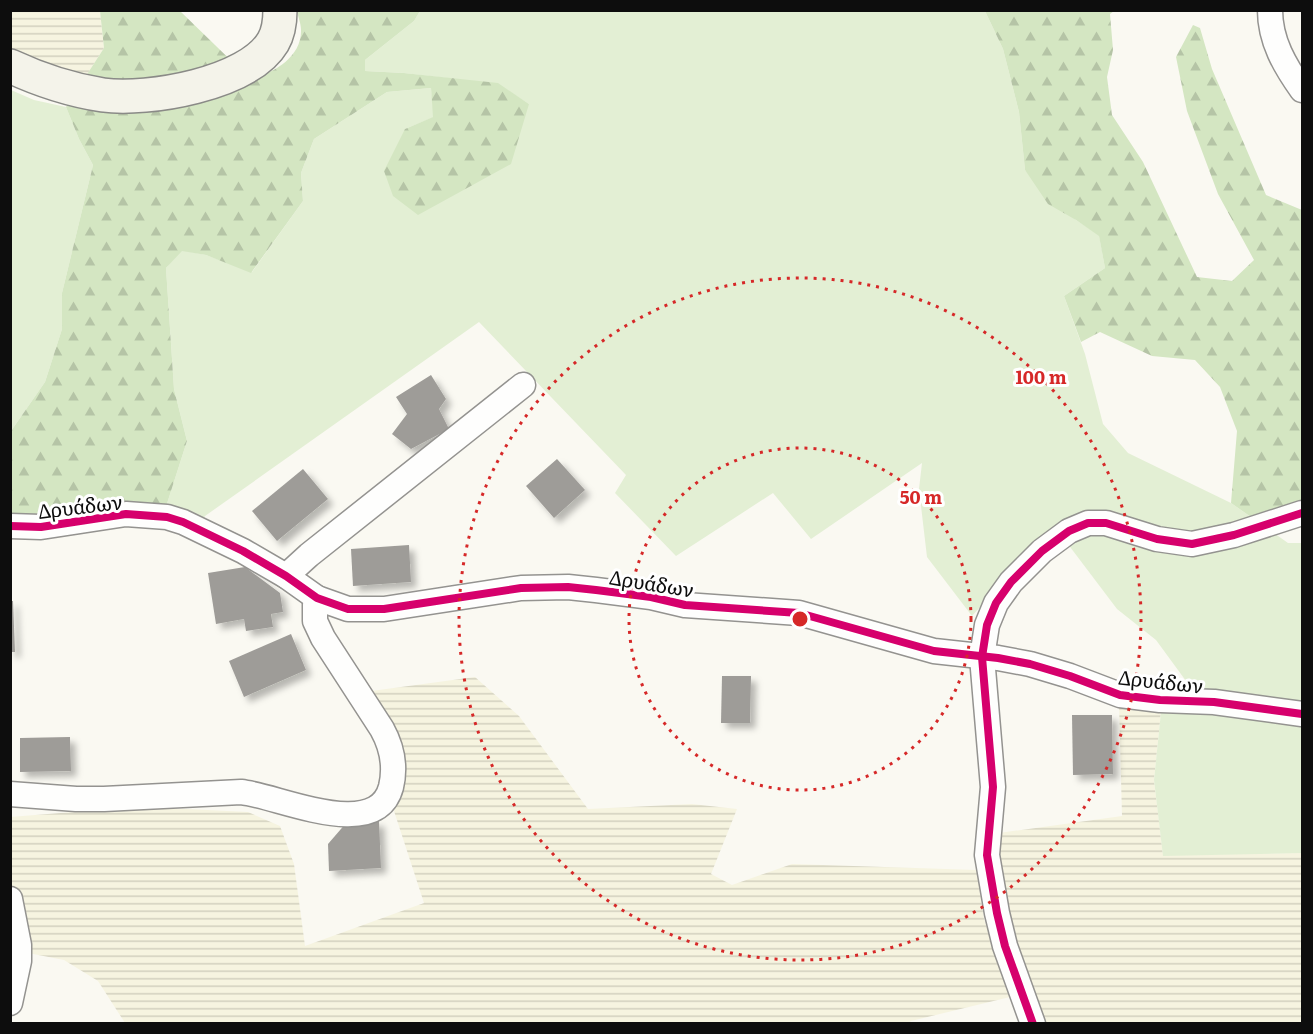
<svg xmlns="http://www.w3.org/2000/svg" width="1313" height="1034" font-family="Literata,serif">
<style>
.farmland{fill:url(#farmland-rules)}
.grass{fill:#e3efd4}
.forest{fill:url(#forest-firs)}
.building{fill:#9e9c98;filter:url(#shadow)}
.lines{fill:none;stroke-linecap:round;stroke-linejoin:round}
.street-casing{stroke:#949390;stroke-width:27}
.secondary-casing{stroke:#8a8a87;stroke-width:36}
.street{stroke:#fefefd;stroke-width:24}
.secondary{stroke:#f4f3ea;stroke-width:33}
.cycleway-casing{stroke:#fff;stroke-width:11}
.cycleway{stroke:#d6006c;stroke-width:8}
.ring{fill:none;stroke:#d62828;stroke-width:3;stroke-dasharray:3 6}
.labels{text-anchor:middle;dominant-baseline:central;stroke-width:6;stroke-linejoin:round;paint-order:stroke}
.street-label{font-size:20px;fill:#0d0d0d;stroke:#fff}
.centre{fill:#d62828;stroke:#fff;stroke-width:3}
.ring-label{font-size:18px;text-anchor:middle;font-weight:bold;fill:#d62828;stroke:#fff;stroke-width:6;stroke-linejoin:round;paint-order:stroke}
</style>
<defs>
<pattern id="farmland-rules" width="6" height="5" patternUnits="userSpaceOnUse" patternTransform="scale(1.5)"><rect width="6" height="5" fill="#f6f4e0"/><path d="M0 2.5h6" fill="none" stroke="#d2d0bf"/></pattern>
<pattern id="forest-firs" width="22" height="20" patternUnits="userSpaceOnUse" patternTransform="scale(1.5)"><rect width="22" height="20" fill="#d4e6c2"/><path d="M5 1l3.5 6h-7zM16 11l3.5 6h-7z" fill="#b5c4a6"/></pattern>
<filter id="shadow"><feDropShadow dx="5.5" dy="5.5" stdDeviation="3" flood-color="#0004"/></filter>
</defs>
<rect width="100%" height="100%" fill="#faf9f2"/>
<!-- farmland -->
<g class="farmland">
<polygon points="10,11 100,11 104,48 79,87 11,62"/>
<polygon points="475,677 519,716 588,809 692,804 737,809 711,874 732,885 792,864 977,870 984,919 1010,997 911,1021 907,1024 125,1023 98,981 64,960 23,952 11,881 10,817 111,809 187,809 248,812 280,826 294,864 305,946 424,903 394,811 403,788 364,692"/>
<polygon points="1119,703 1161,712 1154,780 1163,855 1302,853 1302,1023 1040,1023 1012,949 992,856 999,833 1122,816"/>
</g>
<!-- grass -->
<g class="grass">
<polygon points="420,11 985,11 1003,49 1019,112 1025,170 1076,220 1099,235 1105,268 1064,296 1085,354 1103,424 1128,453 1231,503 1288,543 1302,543 1302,853 1163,856 1154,780 1161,712 1197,696 1156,640 1117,609 1058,531 1028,554 972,616 927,557 919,489 922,463 811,539 773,493 676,556 615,493 626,475 479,322 205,516 200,525 164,513 187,441 174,389 166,268 181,250 206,255 252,272 303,201 301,173 314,139 387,92 431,88 434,117 405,129 529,104 498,84 404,73 365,71 365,60 414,21"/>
<polygon points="11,90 34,100 66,107 79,139 93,165 62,293 62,329 45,382 11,431"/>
</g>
<!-- forest -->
<g class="forest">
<path d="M 100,11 L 180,11 L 250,79 C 273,74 302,57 301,30 C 301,23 298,17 297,11 L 420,11 L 414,21 L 365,60 L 365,71 L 404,73 L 498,83 L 529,104 L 511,164 L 418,215 L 393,196 L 384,171 L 405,129 L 433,117 L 431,88 L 387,92 L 314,139 L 301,173 L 303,201 L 251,273 L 206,255 L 182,251 L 166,268 L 174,389 L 187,441 L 164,513 L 11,523 L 11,431 L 45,382 L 62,329 L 62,293 L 93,165 L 79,139 L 66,107 L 104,48 Z"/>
<polygon points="985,11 1114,11 1110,14 1113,50 1107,77 1112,115 1143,162 1197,277 1232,281 1254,260 1218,194 1187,111 1176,57 1193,25 1200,28 1212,69 1266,195 1302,210 1302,507 1261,524 1231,503 1237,431 1220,387 1195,360 1152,356 1100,332 1081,342 1064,296 1105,268 1099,236 1076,220 1048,204 1025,170 1019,112 1003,49"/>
</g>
<!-- building -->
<g class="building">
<polygon points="431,375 446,399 439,409 449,429 411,449 392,434 407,414 396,397"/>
<polygon points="557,459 585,490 554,518 526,486"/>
<polygon points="303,469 328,499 277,541 252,511"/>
<polygon points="409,545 411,582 353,586 351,549"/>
<polygon points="245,567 280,593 283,612 271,614 273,627 246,631 244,619 216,624 208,573"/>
<polygon points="10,601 13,601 15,652 10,652"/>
<polygon points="291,634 306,670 244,697 229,661"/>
<polygon points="722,676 751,676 750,723 721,723"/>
<polygon points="1072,715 1112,715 1113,774 1073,775"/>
<polygon points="70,737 71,771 20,772 20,738"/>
<polygon points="379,821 381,868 329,871 328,844 347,822"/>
</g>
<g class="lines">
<!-- street casing -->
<g class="street-casing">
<g id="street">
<path d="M 1270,10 C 1270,41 1285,66 1302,90"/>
<polyline points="10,526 41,527 126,514 167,517 183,522 243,551 286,576 317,598 348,609 384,609 521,588 568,587 596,590 651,597 685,605 799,613 934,651 998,658 1030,664 1070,676 1120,695 1160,700 1214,702 1302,714"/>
<polyline points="286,576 309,555 523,385"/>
<path d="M 10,794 L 76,799 L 104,799 L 241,792 C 279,796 376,843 391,787 C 396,766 392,747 382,729 L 323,638 L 315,621 L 315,605 L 317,598"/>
<polyline points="10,899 19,945 19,961 10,1003"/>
<polyline points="1033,1024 1005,946 997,913 987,855 993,787 982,657 987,625 996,603 1011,582 1042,551 1069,531 1088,523 1106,523 1157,539 1192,544 1234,535 1302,513"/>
</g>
</g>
<!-- secondary casing -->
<g class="secondary-casing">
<path id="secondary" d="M 10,66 C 40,80 70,90 103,95 C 148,101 248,84 273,42 C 279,32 280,21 280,10"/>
</g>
<!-- street -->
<use href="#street" class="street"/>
<!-- secondary -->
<use href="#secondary" class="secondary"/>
<!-- cycleway casing -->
<g class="cycleway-casing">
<g id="cycleway">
<polyline points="10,526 41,527 126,514 167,517 183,522 243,551 286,576 317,598 348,609 384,609 521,588 568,587 596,590 651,597 685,605 799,613 934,651 998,658 1030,664 1070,676 1120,695 1160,700 1214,702 1302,714"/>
<polyline points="1033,1024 1005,946 997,913 987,855 993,787 982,657 987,625 996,603 1011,582 1042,551 1069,531 1088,523 1106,523 1157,539 1192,544 1234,535 1302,513"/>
</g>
</g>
<!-- cycleway -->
<use href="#cycleway" class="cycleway"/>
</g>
<!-- distance rings -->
<g class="ring">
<circle cx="800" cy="619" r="171"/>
<circle cx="800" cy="619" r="341"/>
</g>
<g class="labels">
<!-- street labels -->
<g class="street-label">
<text transform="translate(80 505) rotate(-7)">Δρυάδων</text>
<text transform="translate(652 582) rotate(9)">Δρυάδων</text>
<text transform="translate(1161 680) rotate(6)">Δρυάδων</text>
</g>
</g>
<circle cx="800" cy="619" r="9" class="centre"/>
<g class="ring-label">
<text x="1041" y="384">100 m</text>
<text x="921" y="504">50 m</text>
</g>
<!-- border -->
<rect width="1313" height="1034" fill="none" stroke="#0d0d0d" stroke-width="24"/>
</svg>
